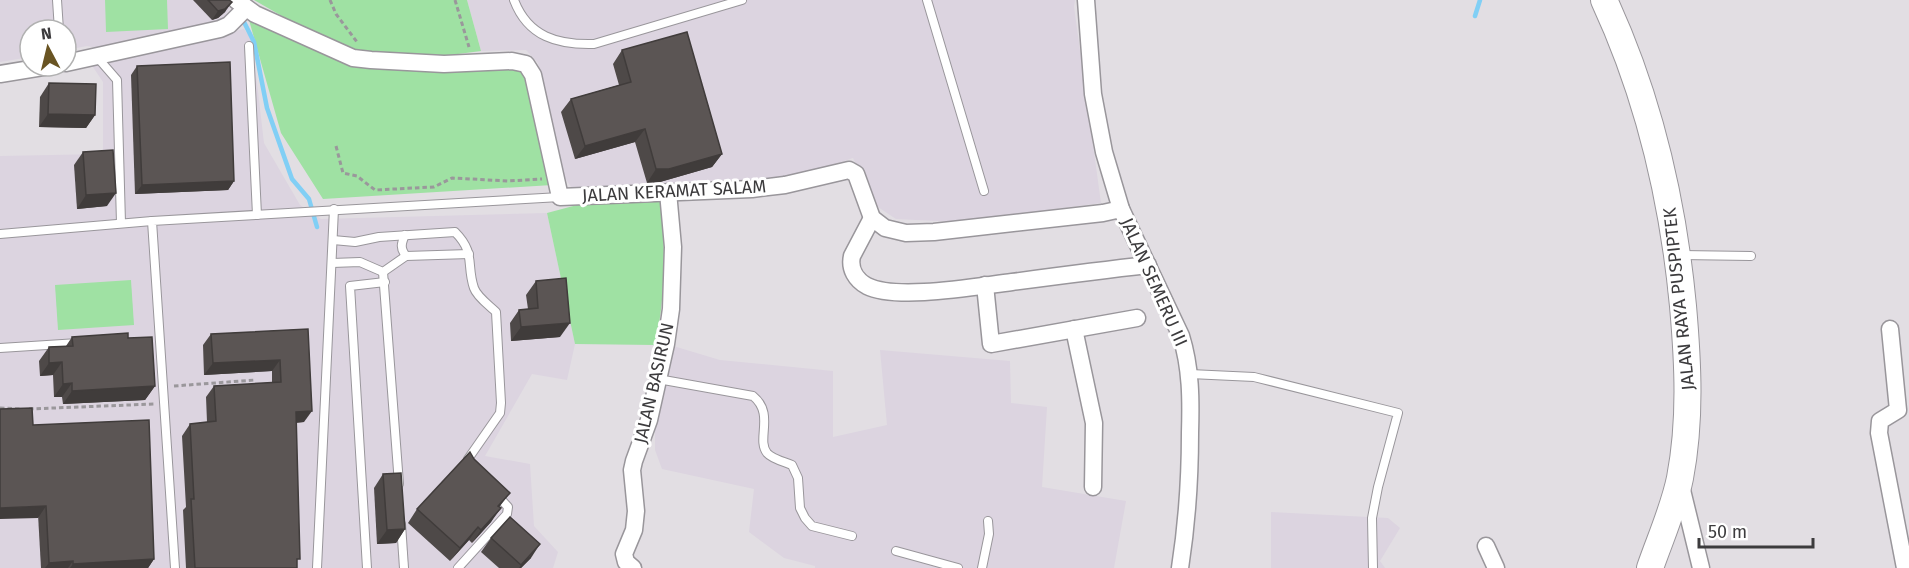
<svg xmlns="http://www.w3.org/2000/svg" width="1909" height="568" font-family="'Fira Sans',sans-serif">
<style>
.built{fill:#dcd4e0}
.green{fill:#9fe1a3}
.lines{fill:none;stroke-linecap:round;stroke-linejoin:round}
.stream{stroke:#81cff5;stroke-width:4.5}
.lane-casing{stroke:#99969b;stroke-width:10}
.street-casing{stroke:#99969b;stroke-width:19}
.primary-casing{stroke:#99969b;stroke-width:28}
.path{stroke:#9a979b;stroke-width:3;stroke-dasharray:4.5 3;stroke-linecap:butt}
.lane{stroke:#fff;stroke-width:8}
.street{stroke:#fff;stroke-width:16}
.primary{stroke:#fff;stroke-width:26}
.wall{fill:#4e4948}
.shaded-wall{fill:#403c3b}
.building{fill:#5b5554;stroke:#403c3b;stroke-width:1.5}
.labels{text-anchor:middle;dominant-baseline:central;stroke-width:6;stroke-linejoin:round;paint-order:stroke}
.street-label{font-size:18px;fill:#3c3b3d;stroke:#fff}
</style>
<rect width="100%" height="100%" fill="#e2dee3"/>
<!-- built -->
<g class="built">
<polygon points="0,0 225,0 231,6 226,14 218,24 108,50 87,46 66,50 66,30 30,30 30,57 0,62"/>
<polygon points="467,0 1075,0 1074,7 1101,203 957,222 896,219 875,205 853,158 780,183 574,191 563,175 538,63 526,50 481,51"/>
<polygon points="244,29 252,40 264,143 300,205 321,219 547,213 575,344 567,380 532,374 485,456 530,464 534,526 558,552 553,568 0,568 0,156 103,154 103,82 91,64"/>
<polygon points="670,345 720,360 833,371 833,437 887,425 880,350 1010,361 1011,403 1047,407 1042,487 1126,501 1114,568 815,568 815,566 784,558 749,532 754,489 662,469 655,450 655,421"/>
<polygon points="1271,512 1388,518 1400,528 1380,561 1385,568 1271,568"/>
</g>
<!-- green -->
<g class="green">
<polygon points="105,0 167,0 168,29 106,32"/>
<polygon points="254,0 467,0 481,51 443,56 365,53 322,39"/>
<polygon points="249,20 263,24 326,54 512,66 524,72 552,185 323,199 281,133"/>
<path d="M 663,200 C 664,249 666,298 655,345 L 575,344 L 547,213 L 577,205 Z"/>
<polygon points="131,280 134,325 58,330 55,285"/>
</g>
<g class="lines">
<!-- stream -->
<g class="stream">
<polyline points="1475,16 1480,0"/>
<polyline points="242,18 254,42 267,108 292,179 309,199 317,227"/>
</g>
<!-- lane casing -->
<g class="lane-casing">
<g id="lane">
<polyline points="57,0 59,30"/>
<path d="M 514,0 C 528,37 558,45 594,44 L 742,0"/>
<polyline points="927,0 984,191"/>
<polyline points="249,46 257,215"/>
<polyline points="97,57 117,80 121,223"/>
<polyline points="0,234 152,221"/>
<path d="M 405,235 C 401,244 400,248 406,256"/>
<path d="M 333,240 L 355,242 L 379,237 L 455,232 C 476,253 466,265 474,288 C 477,297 490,306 496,312 L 501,403 L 500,413 L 468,459 L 469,464"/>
<polyline points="1681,255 1751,256"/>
<polyline points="332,263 360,262 383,272 406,256 469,254"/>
<polyline points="383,272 399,484"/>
<polyline points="0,348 78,343"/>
<polyline points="1190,374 1254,377 1398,413 1378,487 1372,518 1373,568"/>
<path d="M 658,379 L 753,396 C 775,414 756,439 767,453 C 772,459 785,462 792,465 L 798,478 L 800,508 L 805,518 L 812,526 L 852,536"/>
<polyline points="401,524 404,568"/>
<polyline points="896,551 958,568"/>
<polyline points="175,568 152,221 560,197"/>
<polyline points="317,568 334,209"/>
<polyline points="367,568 350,286 385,282"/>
<polyline points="458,568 507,514 508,507 497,495"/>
<polyline points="982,568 989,534 988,521"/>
</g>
</g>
<!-- street casing -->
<g class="street-casing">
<g id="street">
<polyline points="236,0 255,14 353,58 371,60 444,64 512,61 526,64 533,75 560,197 752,189 785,185 849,170 856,174 872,218 885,228 906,233 934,232 1103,213 1121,209"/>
<path d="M 1086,0 L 1093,94 L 1104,152 L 1121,209 L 1181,336 C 1191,368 1191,400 1190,433 C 1190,479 1187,523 1180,568"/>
<polyline points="66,63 220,29 229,25 246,8"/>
<polyline points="0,74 49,66"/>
<path d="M 872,218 L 852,256 C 849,269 856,280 867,286 C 897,301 978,286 1012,282 C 1057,276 1103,270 1148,265"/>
<polyline points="985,285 991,344 1137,318"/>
<polyline points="1074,329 1094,423 1093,487"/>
<polyline points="1890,329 1898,410 1880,421 1879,433 1905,568"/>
<polyline points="1681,486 1701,568"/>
<polyline points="1486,546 1496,568"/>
<polyline points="633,568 626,562 624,554 634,530 636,511 632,470 634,461 649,420 666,344 671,309 673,247 668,192"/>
</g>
</g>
<!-- primary casing -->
<g class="primary-casing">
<path id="primary" d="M 1604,0 C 1649,97 1673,200 1683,306 C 1688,363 1691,420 1680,478 C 1674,508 1660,539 1650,568"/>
</g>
<!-- path -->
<g class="path">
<polyline points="330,0 336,14 357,42"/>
<polyline points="455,0 469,47"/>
<polyline points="336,146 343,173 357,176 375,190 434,187 452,178 508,181 542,179"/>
<polyline points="174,386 255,380"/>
<polyline points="0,408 22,409"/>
<polyline points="29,409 154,404"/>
</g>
<!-- lane -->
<use href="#lane" class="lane"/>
<!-- street -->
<use href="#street" class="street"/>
<!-- primary -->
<use href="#primary" class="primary"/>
</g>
<!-- wall -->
<g class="wall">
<polygon points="193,0 229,0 225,12 218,18 212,20"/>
<polygon points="622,50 722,154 712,167 660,182 647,183 635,142 575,159 561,112 571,99 619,85 613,64"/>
<polygon points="137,66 234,181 228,190 135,194 131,75"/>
<polygon points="49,83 95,115 86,128 39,127 40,97"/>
<polygon points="83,152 107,206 77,209 74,165"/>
<polygon points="536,281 560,337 511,341 510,323 519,310 528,309 526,295"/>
<polygon points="308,329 304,422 296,423 297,568 186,568 183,510 186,507 182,436 190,424 207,422 206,397 214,386 272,383 272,371 204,375 203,345 211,334"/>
<polygon points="72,337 128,338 155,386 145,400 63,404 62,397 54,397 53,375 40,376 39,361 49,347 66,346"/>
<polygon points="33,425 154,559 148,568 41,568"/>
<polygon points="383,474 405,529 396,543 377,544 374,488"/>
<polygon points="499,507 491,522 472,543 469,540 450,561 408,523 417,509"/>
<polygon points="491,538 531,558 521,568 499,568 481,552"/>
</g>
<!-- shaded-wall -->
<g class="shaded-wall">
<polygon points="232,2 225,12 218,18 212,20 218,11"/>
<polygon points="48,114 95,115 86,128 39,127"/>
<polygon points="645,129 635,142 575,159 585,146"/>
<polygon points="722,154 712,167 660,182 647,183 656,169"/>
<polygon points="234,181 228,190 135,194 142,185"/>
<polygon points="116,193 107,206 77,209 86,195"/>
<polygon points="570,323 560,337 511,341 521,327"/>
<polygon points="280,360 272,371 204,375 213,363"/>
<polygon points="62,362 53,375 40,376 49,363"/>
<polygon points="72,383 62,397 54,397 63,384"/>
<polygon points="155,386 145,400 63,404 72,391"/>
<polygon points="312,411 304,422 287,423 296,412"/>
<polygon points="510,493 500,506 488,519 498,506"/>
<polygon points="46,506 38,518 0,519 0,508"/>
<polygon points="501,508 491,522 472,543 481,530"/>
<polygon points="478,527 469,540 450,561 460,548"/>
<polygon points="405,529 396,543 377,544 387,530"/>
<polygon points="540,544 531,558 521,568 519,568"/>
<polygon points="154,559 148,568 70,568 73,564"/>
<polygon points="73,561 68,568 45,568 49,563"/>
</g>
<!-- building -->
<g class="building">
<polygon points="208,0 229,0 232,2 225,9 218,11"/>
<polygon points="687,32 722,154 669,169 656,169 645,129 585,146 571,99 631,82 622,50"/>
<polygon points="230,62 234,181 142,185 137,66"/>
<polygon points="49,83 96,84 95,115 48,114"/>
<polygon points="113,150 116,193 86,195 83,152"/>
<polygon points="566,278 570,323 521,327 519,310 538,308 536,281"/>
<polygon points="308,329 312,411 296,412 300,559 297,559 297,568 195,568 191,499 194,499 190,424 216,421 214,386 281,382 280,360 213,363 211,334"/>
<polygon points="128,333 128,338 152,337 155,386 72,391 72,383 63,384 62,362 49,363 49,347 73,346 72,337"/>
<polygon points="32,408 33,425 149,420 154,559 73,564 73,561 49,563 46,506 0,508 0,409"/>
<polygon points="470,452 474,459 510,493 498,506 501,508 481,530 478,527 460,548 417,509"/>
<polygon points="401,473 405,529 387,530 383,474"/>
<polygon points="510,517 540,544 521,565 491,538"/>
</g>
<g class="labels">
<!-- street labels -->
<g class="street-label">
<text transform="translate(674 191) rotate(-3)">JALAN KERAMAT SALAM</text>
<text transform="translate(1154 282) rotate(66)">JALAN SEMERU III</text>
<text transform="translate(1679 299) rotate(-96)">JALAN RAYA PUSPIPTEK</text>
<text transform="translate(654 383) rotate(-77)">JALAN BASIRUN</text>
</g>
</g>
<!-- north arrow -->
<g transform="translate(48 48) rotate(353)"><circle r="28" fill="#ffffff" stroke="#b1b1b1" stroke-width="1.5"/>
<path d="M0-4.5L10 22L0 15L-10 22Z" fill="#695423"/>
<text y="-9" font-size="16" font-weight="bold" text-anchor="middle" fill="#3c3b3d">N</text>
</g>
<!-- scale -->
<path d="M1699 538v9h114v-9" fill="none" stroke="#3c3b3d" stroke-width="3"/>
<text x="1708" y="538" font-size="18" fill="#3c3b3d" stroke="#ffffff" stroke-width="4.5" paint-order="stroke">50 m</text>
</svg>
